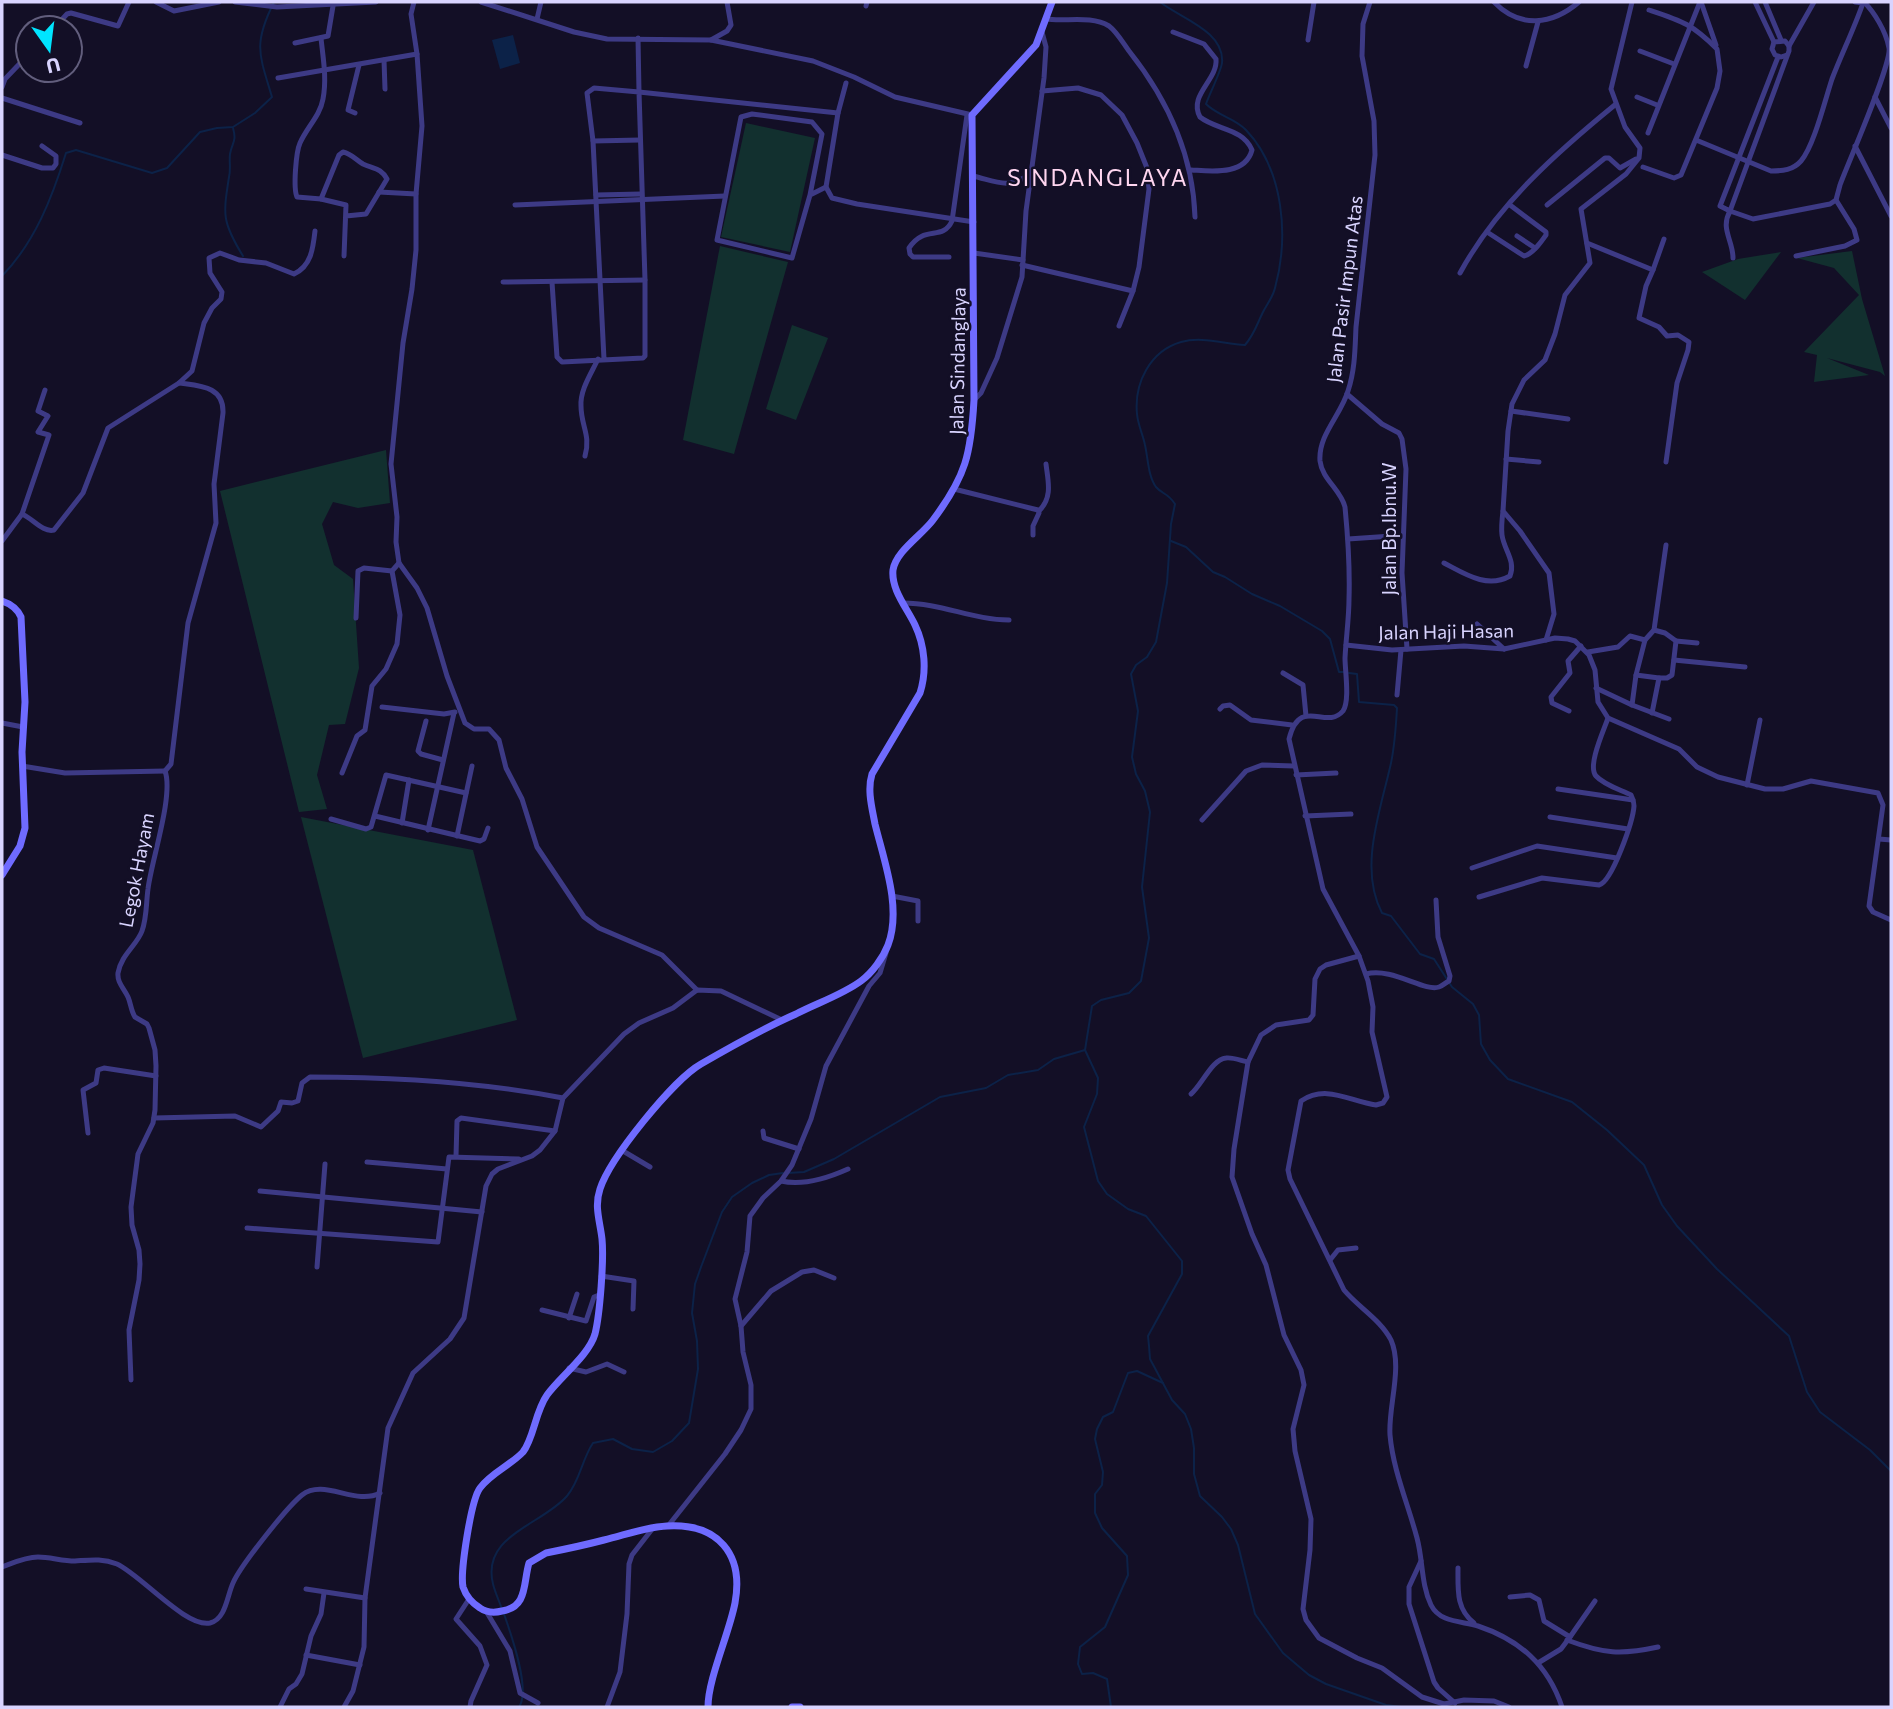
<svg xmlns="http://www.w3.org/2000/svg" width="1893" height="1709" font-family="Commissioner,sans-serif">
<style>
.green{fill:#12302f}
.water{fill:#0c2248}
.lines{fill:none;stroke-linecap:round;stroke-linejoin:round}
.stream{stroke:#0c2248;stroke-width:2}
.street{stroke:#3d3a85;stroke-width:5}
.secondary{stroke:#6f6bff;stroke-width:7}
.labels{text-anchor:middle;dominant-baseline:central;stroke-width:5;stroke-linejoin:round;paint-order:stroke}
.street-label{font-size:19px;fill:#d9d4ff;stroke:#130f26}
.quarter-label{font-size:23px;letter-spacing:2px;fill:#ffd6f0;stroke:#130f26}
</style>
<rect width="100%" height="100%" fill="#130f26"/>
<!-- green -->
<g class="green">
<polygon points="746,123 815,138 790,252 721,237"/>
<polygon points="720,246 788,262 734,454 683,440"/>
<polygon points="1852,251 1862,299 1885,376 1880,372 1827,358 1869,375 1814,382 1817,355 1804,352 1859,295 1834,268 1797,258"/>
<polygon points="1781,252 1745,300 1702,272 1738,259"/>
<polygon points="792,325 828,338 796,420 766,409"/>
<polygon points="386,450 390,503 358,508 333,502 322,524 334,565 353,579 359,668 345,724 329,725 317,775 327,809 299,812 220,491"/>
<polygon points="301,817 473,850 517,1020 363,1058"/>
</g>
<!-- water -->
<polygon class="water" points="513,35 520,63 500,69 492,40"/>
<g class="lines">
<!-- stream -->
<g class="stream">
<path d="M 1160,2 C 1180,18 1225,31 1222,63 C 1221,71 1210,93 1206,104 C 1218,116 1235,118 1246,130 C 1284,170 1289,237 1275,288 C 1273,297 1267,304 1263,312 C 1257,324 1254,335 1245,345 C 1224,344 1202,336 1181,342 C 1150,351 1134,383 1137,414 C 1138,425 1143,435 1145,445 C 1148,458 1148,476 1156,487 C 1162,494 1168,493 1175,504 L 1171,524 L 1167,583 L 1156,642 L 1147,657 L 1136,665 L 1131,674 L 1138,711 L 1132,757 L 1136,774 L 1145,791 L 1150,812 L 1142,887 L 1149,938 L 1141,981 L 1129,993 L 1101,1000 L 1092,1006 L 1085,1050 L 1098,1078 L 1097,1094 L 1084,1127 L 1098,1181 L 1107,1194 L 1128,1209 L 1146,1216 L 1182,1261 L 1182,1274 L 1148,1336 L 1149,1346 L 1150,1359 L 1157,1372 L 1172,1400 L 1185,1414 L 1191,1429 L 1194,1448 L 1194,1474 L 1200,1496 L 1222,1517 L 1231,1529 L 1238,1545 L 1255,1614 L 1283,1653 L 1309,1675 L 1326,1684 L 1386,1705 L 1402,1707"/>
<path d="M 233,128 C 237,142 232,142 230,154 C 229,162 231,169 229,177 C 223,215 222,222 243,256"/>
<path d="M 2,276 C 35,242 52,198 66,153 L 76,150 L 152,173 L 167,168 L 200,132 L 217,128 L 233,127 L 255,113 L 272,97 C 259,54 253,44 274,2"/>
<polyline points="1171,541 1186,547 1213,572 1225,577 1252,594 1280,606 1322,631 1330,639 1339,672 1344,672"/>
<path d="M 1349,673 L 1357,674 L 1359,702 L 1394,705 L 1397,708 C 1396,726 1395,744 1391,763 C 1381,809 1358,868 1382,913 L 1391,916 L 1420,954 L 1434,959 L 1452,987 L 1473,1004 L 1479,1015 L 1481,1044 L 1490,1060 L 1508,1079 L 1572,1102 L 1607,1130 L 1644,1165 L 1662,1205 L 1677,1226 L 1717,1269 L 1789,1336 L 1807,1392 L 1820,1412 L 1870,1450 L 1891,1471"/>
<polyline points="788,1173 804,1172 834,1159 940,1097 986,1088 1008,1075 1038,1070 1054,1059 1085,1050"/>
<path d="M 502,1609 C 499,1601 495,1592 493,1584 C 481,1535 542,1525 567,1496 C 580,1481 582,1459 593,1443 L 613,1439 L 632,1449 L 653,1452 L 672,1441 L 689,1423 L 698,1369 L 697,1341 L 692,1313 L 695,1284 L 701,1267 L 722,1212 L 732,1197 L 752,1183 L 769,1175 L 783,1173"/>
<path d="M 504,1614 C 511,1634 531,1690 519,1707"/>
<polyline points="1111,1707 1107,1679 1093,1673 1082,1674 1078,1664 1080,1647 1105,1627 1128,1575 1127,1556 1102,1528 1095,1513 1095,1494 1102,1485 1103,1472 1095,1439 1097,1429 1103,1417 1113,1412 1128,1373 1137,1371 1163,1383"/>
</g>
<!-- street -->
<g class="street">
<polyline points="156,2 174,11 219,2"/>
<polyline points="235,2 277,7 376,2"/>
<polyline points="414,2 411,14 417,54 422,126 416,194 416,250 412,289 403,343 391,464 397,517 396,542 399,563 417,588 427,608 447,676 465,723 474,729 489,729 499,740 506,768 522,799 537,847 584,917 599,928 662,955 697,990"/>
<polyline points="481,2 574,32 607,39 711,40 813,61 854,77 895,97 972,115"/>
<path d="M 1370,2 L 1363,24 L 1362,56 L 1374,121 L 1375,155 L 1356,327 C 1355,349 1355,370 1348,391 C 1341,415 1318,435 1320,461 C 1322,479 1341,490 1345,507 C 1348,538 1350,568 1349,599 C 1349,618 1346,638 1345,658 C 1345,671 1350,701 1343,711 C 1326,731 1300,695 1289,739 L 1323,889 L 1359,956 L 1368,981 L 1373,1007 L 1372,1032 L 1387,1097 L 1383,1103 L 1376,1105 C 1349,1101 1326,1084 1301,1101 L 1288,1170 L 1290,1179 L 1344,1290 C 1358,1307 1381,1320 1391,1340 C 1403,1367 1388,1407 1390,1435 C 1393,1470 1408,1504 1417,1538 C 1423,1560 1421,1584 1431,1605 C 1440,1623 1462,1621 1478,1626 C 1520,1640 1548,1665 1562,1707"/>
<path d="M 1494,2 C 1520,29 1552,25 1579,2"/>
<polyline points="1701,2 1716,45"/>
<polyline points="1755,2 1774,42"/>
<polyline points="1765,2 1781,40"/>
<polyline points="866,6 867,2"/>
<polyline points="537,19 541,2"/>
<path d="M 1046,19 C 1065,22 1091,15 1109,26 C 1117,32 1123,43 1129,51 C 1168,100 1193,154 1195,217"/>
<polyline points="54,28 67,14 71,13 118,26 129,2"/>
<path d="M 1173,32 L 1204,44 L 1216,59 C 1218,80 1188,95 1200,117 C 1216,130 1243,128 1252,150 C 1245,176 1211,171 1191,170"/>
<path d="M 321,38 C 323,58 327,78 323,99 C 320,116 307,127 300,143 C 296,152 293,188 297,197 L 321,199"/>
<polyline points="638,38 639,92 838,113 826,187 832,198 857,204 974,222"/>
<polyline points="711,40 727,31 731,25 727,2"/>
<polyline points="1308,40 1314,2"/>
<polyline points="295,43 328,36 333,6"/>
<polyline points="1789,46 1814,2"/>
<polyline points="1640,51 1674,64"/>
<polyline points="1778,57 1720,206 1730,211 1789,51 1789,46 1785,41 1774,42 1772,49 1775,55 1781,57 1787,55"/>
<polyline points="384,60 385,89"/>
<polyline points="1526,66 1538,22"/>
<polyline points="278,78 417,54"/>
<polyline points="2,87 5,79 28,55"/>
<polyline points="1042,91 1078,88 1101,95 1122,115 1137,143 1147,168 1149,189 1139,267 1133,291 1119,326"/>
<polyline points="1637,97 1657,105"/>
<polyline points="1875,97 1891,128"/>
<polyline points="2,98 80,123"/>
<polyline points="355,113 348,110 359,65"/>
<polyline points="838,113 846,83"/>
<polyline points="1648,133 1700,2"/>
<path d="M 1696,140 L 1771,171 C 1783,171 1793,170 1801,161 C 1814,146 1825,100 1832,79 C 1842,53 1854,29 1863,3 L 1855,2"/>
<polyline points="593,141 640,140"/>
<polyline points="1855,146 1891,216"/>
<polyline points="2,155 42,168 53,168 56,164 56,156 42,146"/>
<path d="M 1643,167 L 1674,178 L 1681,175 L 1717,88 L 1720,71 L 1717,49 C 1692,24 1682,21 1649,10"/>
<path d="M 973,176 C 998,182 1009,190 1031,173"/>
<polyline points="379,192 416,194"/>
<polyline points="596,195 641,194"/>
<polyline points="810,195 822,134 812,122 752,114 741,117 717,240 792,258 810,195 826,187"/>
<polyline points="515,205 725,196"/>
<polyline points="1547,205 1605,158 1609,158 1620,168 1636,159"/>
<path d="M 1487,232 L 1524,256 C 1533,254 1541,242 1546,235 L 1546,232 L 1510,205"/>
<polyline points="1517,236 1535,248"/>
<polyline points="1587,243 1653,270 1646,286 1639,318 1659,327 1667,336 1678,335 1689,342 1688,350 1677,383 1666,462"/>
<polyline points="974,253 1023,260"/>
<path d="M 344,256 L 346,205 L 321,199 L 339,155 L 343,152 C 352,154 356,160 363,164 C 374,169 381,168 387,179 L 366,214 L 346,216"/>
<polyline points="1796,256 1845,246 1857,240 1854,229 1836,200"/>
<path d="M 949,257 L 913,257 L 910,254 L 909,248 C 925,224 942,242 952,221 L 967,115"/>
<path d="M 1733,258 C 1733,240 1720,229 1730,211 L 1753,219 L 1830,204 L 1836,200 L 1840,185 C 1848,163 1892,64 1889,48 C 1886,31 1874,12 1864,2"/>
<polyline points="1022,265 1133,291"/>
<polyline points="1653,270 1664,239"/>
<path d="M 1460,273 C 1497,205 1557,152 1616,104"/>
<polyline points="503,282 645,280"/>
<polyline points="552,282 557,357 562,362 643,358 645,356 645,280 639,92 594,88 587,93 593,141 604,359"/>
<polyline points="1347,394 1382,424 1399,433 1402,439 1406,469 1402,573 1407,649"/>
<polyline points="974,400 981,393 997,358 1022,277 1026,211 1044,78 1046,47 1042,32"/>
<polyline points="1511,411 1568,419"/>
<path d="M 585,456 C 591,435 581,426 581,406 C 580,390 591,374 598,359"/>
<polyline points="1506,459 1539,462"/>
<polyline points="954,489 1038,510 1039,513 1033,526 1033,535"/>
<path d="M 1039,511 C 1053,497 1048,481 1046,464"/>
<polyline points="22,514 49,435 38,432 48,416 38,411 45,390"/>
<polyline points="1348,539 1392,536"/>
<path d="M 2,541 L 22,514 C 32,518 43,533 54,530 L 83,493 L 108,428 L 179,383 L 192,371 L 204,323 L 212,308 L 221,299 L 222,292 L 210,273 L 209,258 L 220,253 L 239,260 L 266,263 L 294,274 C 311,266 313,249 315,231"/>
<path d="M 1444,563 C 1465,574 1487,589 1510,576 C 1516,561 1504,550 1502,535 C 1501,527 1502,519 1503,511"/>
<path d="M 903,603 C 941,603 973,620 1009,620"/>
<polyline points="356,618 358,571 364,568 392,571"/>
<polyline points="1477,624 1504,649"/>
<polyline points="1654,630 1665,633 1676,641 1672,675 1667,678 1659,678"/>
<polyline points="1546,640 1554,614 1549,573 1520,531 1503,511 1508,431 1512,404 1524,380 1545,360 1555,334 1565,295 1590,263 1581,209 1626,174 1639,158 1640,148 1625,127 1611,89 1632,2"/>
<polyline points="1676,641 1697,643"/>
<polyline points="1346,645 1392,650 1464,646 1504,649 1555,638 1568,639 1575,641 1589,655 1595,670 1598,702 1608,718 1679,749 1697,767 1718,777 1765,789 1783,789 1811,781 1878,793 1883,805 1869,906 1873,912 1891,920"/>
<polyline points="1588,652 1618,647 1630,636 1645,640"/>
<polyline points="1674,660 1745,667"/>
<polyline points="1283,673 1303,685 1306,716"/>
<polyline points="1596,688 1632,705 1669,719"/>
<polyline points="1397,695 1401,650"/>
<polyline points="1632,705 1636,675"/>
<polyline points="382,707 444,714 455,712"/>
<polyline points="1220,709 1223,706 1230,705 1251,720 1292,725"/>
<polyline points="1569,711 1552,703 1551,697 1570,673 1568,661 1581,646"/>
<polyline points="1652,713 1659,678 1636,675 1645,640 1654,630 1666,545"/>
<polyline points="426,721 418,751 421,754 443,760"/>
<polyline points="2,723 23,727"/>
<polyline points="22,766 65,773 165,771"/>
<path d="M 165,771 L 171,764 L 188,623 L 216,523 L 214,484 L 223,413 C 224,386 200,386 179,383"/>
<polyline points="342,773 357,736 365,730 372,686 386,669 397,644 400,615 392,571 399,563"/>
<polyline points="1296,775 1336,773"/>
<polyline points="1747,785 1760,720"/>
<polyline points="1558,789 1633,800"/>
<polyline points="375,816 480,841 484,839 488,828"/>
<polyline points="1305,816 1351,814"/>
<polyline points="1550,817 1628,829"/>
<polyline points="331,819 366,829 371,827 386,775 466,793"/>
<polyline points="1202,820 1246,771 1262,765 1294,766"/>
<polyline points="402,823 409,780"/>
<polyline points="428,830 454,713"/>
<polyline points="457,836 472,766"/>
<polyline points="1879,839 1891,840"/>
<polyline points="1472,868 1537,846 1617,858"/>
<polyline points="892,896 918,901 918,921"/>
<path d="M 1479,897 L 1542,878 L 1599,885 C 1612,882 1633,821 1634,806 C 1634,801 1633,800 1631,795 C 1621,790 1604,785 1596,776 C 1587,766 1604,730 1608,718"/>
<polyline points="1359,956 1326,965 1320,969 1315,979 1313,1015 1309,1020 1276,1025 1261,1035 1248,1062 1234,1149 1232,1177 1252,1234 1266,1265 1284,1335 1301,1370 1304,1385 1293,1429 1295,1451 1311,1519 1310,1550 1303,1609 1306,1620 1319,1638 1357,1658 1382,1668 1422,1697 1444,1704 1464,1700 1494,1701 1509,1707"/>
<path d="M 1366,974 C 1392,967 1424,992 1439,987 C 1442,986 1445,983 1449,981 L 1450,976 L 1438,937 L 1436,900"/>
<path d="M 1191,1094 C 1202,1085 1212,1059 1226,1058 C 1233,1057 1242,1061 1248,1062"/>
<path d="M 154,1118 L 235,1116 L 261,1127 L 278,1111 L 281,1102 L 292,1103 L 298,1101 L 302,1083 L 310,1077 C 395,1077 480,1082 563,1098"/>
<polyline points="763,1131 764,1138 799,1149"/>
<polyline points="88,1133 83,1090 96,1083 98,1070 104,1068 156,1076"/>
<polyline points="623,1151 650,1167"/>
<polyline points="456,1156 457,1121 461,1118 555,1131"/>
<polyline points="367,1162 447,1169"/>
<path d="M 781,1181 C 803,1186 828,1178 848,1169"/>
<polyline points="260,1191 482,1212"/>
<polyline points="247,1228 438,1242 449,1157 519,1159"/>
<polyline points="1330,1260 1338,1250 1356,1248"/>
<polyline points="317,1267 325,1164"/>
<polyline points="601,1276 634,1281 633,1309"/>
<polyline points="542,1310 586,1321 594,1297 599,1295"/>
<polyline points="569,1318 577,1294"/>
<polyline points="741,1326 771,1291 802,1272 814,1270 834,1278"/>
<polyline points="569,1368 586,1372 607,1364 624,1372"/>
<path d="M 131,1380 L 129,1330 L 139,1280 L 140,1264 L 139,1250 L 132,1225 L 131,1207 L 138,1154 L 153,1123 L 155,1110 L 156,1066 L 155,1050 L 149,1028 L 147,1024 L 135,1017 C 131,1011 131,1004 128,997 C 124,988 117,983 118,973 C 121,955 137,945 142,931 C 147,917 146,903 148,889 C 151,862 174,795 165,771"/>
<polyline points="668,1526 725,1454 741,1430 751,1409 751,1385 743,1352 741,1326 735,1299 747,1252 750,1216 763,1198 781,1181 792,1165 811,1119 826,1066 869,986 880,973 886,953"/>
<polyline points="1421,1561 1409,1587 1409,1604 1434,1682 1438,1688 1455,1703"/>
<path d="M 2,1567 C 13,1563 25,1557 38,1557 C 50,1557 62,1561 75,1561 C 90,1560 102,1558 117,1564 C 141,1575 186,1628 210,1623 C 226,1619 227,1596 233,1583 C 241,1565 287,1507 302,1495 C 324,1478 355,1506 380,1493"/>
<path d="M 1458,1568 C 1458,1590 1456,1609 1474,1623"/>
<polyline points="306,1589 365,1598"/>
<polyline points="1510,1597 1530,1595 1539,1600 1544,1621 1570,1637 1561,1649 1538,1663"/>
<polyline points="469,1599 456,1619 480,1646 487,1665 471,1701 470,1707"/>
<polyline points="486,1611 510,1651 520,1693 538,1703"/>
<polyline points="1570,1637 1595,1601"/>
<path d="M 1567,1640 C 1604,1654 1621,1655 1658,1647"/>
<polyline points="306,1655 360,1665"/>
<polyline points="280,1707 289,1689 296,1684 302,1674 311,1636 321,1614 324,1593"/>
<polyline points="344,1707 353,1691 364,1647 365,1598 388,1428 413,1373 450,1339 464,1318 486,1186 492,1174 498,1169 532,1156 540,1150 555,1131 563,1098 624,1034 639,1023 673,1008 697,990 721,991 782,1020"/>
<polyline points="607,1707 620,1672 627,1614 629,1564 632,1555 653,1528"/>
</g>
<!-- secondary -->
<g class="secondary">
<path d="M 2,601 C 11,604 17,608 21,617 L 25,702 L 22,752 L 25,828 L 20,846 L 2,875"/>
<path d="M 708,1707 C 708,1679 729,1634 735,1603 C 744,1554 718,1523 667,1526 C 646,1527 625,1535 604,1540 C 585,1545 566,1549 546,1553 L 529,1563 C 523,1583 528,1607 502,1611 C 494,1613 487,1613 480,1608 C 472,1603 466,1596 463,1587 C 460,1572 471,1500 480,1488 C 491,1473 511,1465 523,1452 C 534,1438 535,1412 547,1395 C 560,1377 589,1355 595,1334 C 600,1314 604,1259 602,1239 C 600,1221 594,1207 600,1189 C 610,1158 673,1080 701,1064 C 732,1046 764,1028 796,1014 C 817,1003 842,995 861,981 C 872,973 883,958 888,945 C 902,908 884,861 875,824 C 872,808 867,790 872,774 L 920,693 C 927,671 925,646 915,625 C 907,608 891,590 893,570 C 896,551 922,535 933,520 C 966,476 971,454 974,400 L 972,115 L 1036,45 L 1052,2"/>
<polyline points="792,1707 800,1707"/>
</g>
</g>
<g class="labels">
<!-- street labels -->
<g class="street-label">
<text transform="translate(1344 289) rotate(-83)">Jalan Pasir Impun Atas</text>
<text transform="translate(957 361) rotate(-89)">Jalan Sindanglaya</text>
<text transform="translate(1388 529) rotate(-90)">Jalan Bp.Ibnu.W</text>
<text transform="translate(1446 631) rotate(-1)">Jalan Haji Hasan</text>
<text transform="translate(136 870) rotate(-79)">Legok Hayam</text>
</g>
<!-- quarter labels -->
<g class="quarter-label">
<text x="1098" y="177">SINDANGLAYA</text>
</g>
</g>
<!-- border -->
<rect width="1893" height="1709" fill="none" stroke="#d9d4ff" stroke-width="7"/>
<!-- north arrow -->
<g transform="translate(49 49) rotate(166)"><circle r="33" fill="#130f26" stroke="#625e7d" stroke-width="2"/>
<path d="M0-5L12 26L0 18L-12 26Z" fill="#00e5ff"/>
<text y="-10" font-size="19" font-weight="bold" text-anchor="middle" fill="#d9d4ff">U</text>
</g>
</svg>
